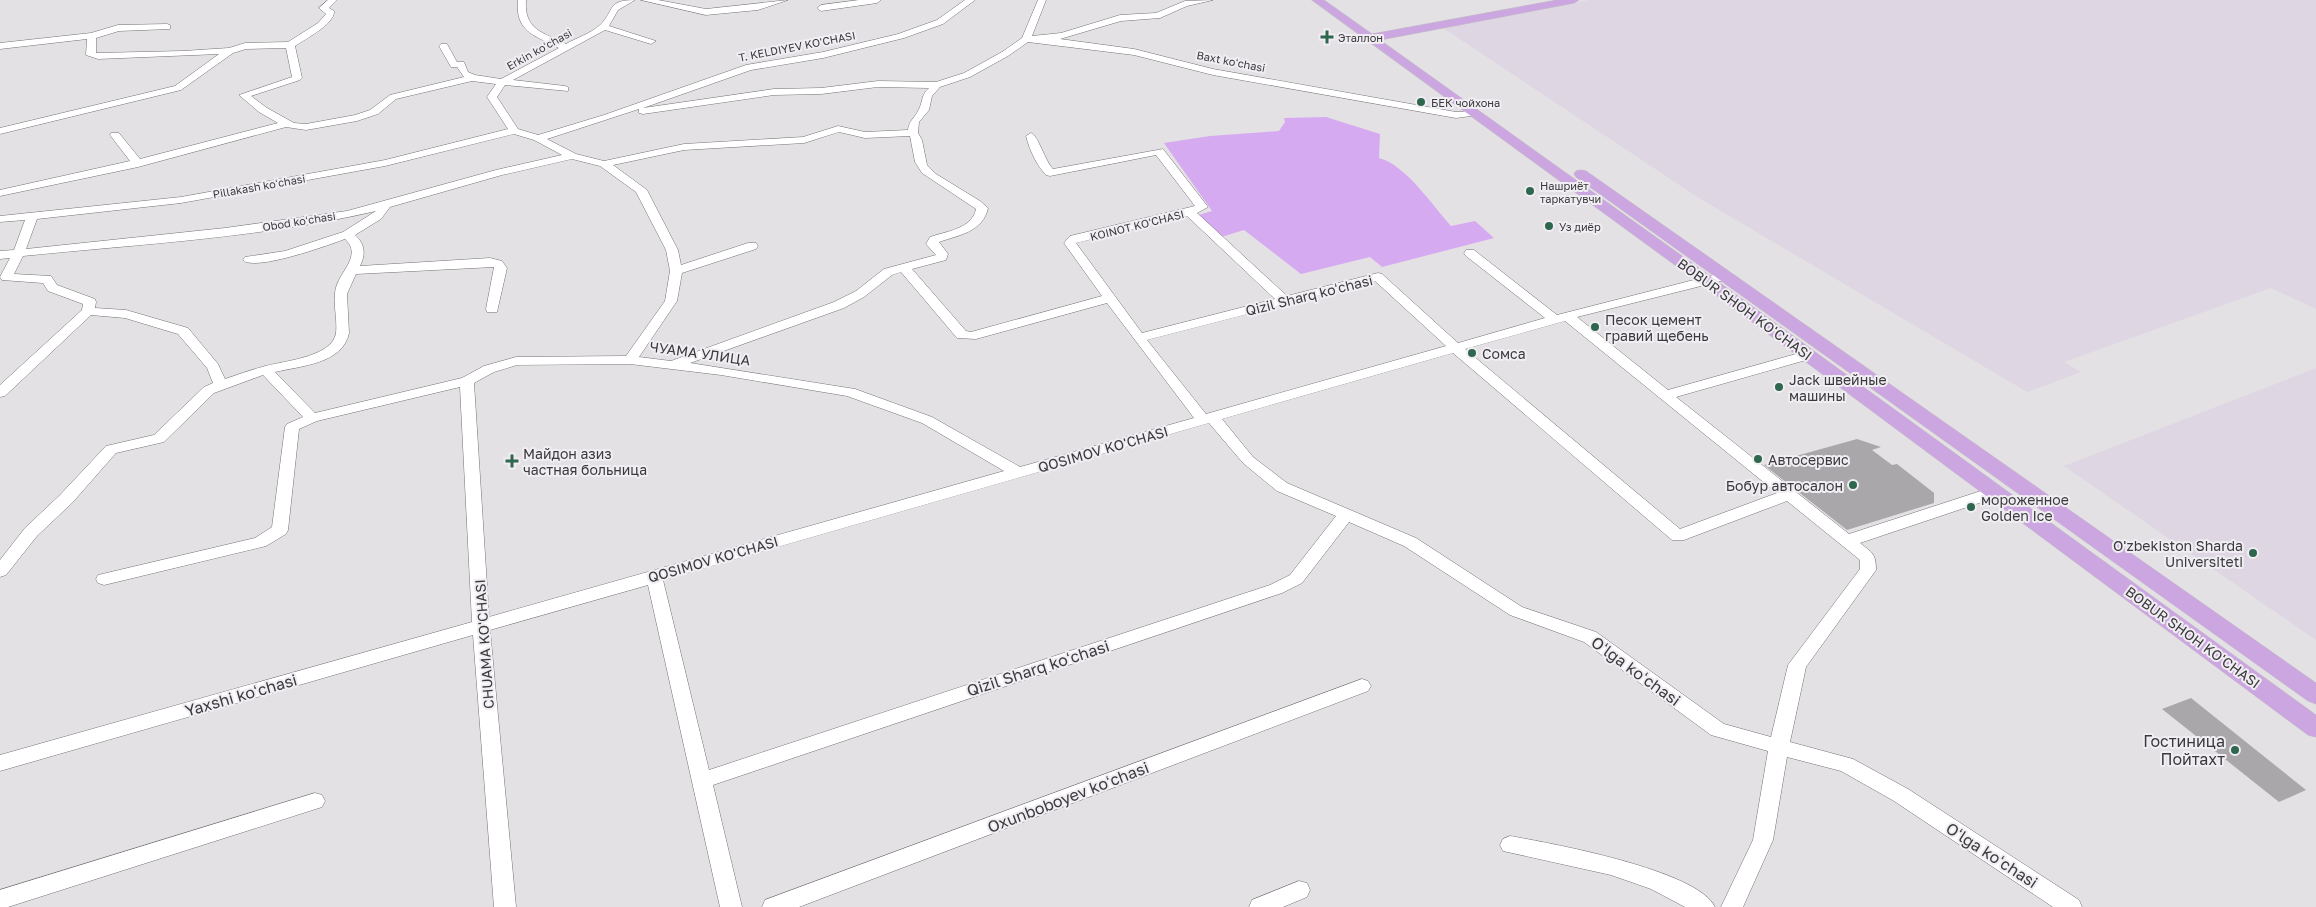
<svg xmlns="http://www.w3.org/2000/svg" width="2316" height="907" font-family="'Golos Text',sans-serif">
<style>
.built{fill:#ded6e2}
.green{fill:#d6aaf0}
.building{fill:#aaa7ab}
.lines{fill:none;stroke-linecap:round;stroke-linejoin:round}
.minor-casing{stroke:#747176;stroke-width:1}
.major-casing{stroke:#c0c0c0;stroke-width:1}
.minor{fill:#fff;fill-rule:evenodd}
.major{fill:#cca6e0;fill-rule:evenodd}
.poi-dot{fill:#2f664e;stroke:#f1eef3;stroke-width:2}
.labels{text-anchor:middle;dominant-baseline:central;stroke-width:4;stroke-linejoin:round;paint-order:stroke}
.far-poi-label{font-size:11px;fill:#3a393b;stroke:#f1eef3;text-anchor:start}
.far-street-label{font-size:11px;fill:#3a393b;stroke:#f1eef3}
.street-label{font-size:14px;fill:#3a393b;stroke:#f1eef3}
.poi-label{font-size:14px;fill:#3a393b;stroke:#f1eef3;text-anchor:start}
.near-street-label{font-size:16px;fill:#3a393b;stroke:#f1eef3}
.near-poi-label{font-size:16px;fill:#3a393b;stroke:#f1eef3;text-anchor:end}
</style>
<rect width="100%" height="100%" fill="#e4e1e5"/>
<!-- built -->
<g class="built">
<polygon points="1589,0 2316,0 2316,309 2271,288 2064,362 2081,372 2027,392 1699,198 1443,28"/>
<polygon points="2316,368 2316,640 2064,466"/>
</g>
<!-- green -->
<path class="green" d="M 1326,117 L 1380,134 L 1379,158 C 1406,165 1432,205 1451,226 L 1475,221 L 1494,238 L 1382,267 L 1370,257 L 1301,274 L 1244,230 L 1218,238 L 1195,216 L 1212,211 L 1164,143 L 1210,136 L 1279,131 L 1285,122 L 1284,118 Z"/>
<!-- building -->
<g class="building">
<polygon points="1857,439 1881,447 1872,450 1892,465 1897,464 1929,489 1934,493 1934,503 1847,530 1764,465"/>
<polygon points="2191,698 2306,790 2279,802 2162,709"/>
</g>
<g class="lines">
<!-- minor casing -->
<g class="minor-casing">
<g id="minor">
<path d="M 328,0 L 337,0 L 329,8 L 334,11 C 335,24 305,39 295,46 L 302,78 L 300,80 L 251,96 L 267,108 L 294,123 L 306,124 L 355,115 L 370,110 L 390,95 L 464,77 L 457,67 L 451,67 L 439,46 L 441,44 L 447,44 L 457,62 L 464,62 L 468,72 L 475,75 L 501,79 L 559,48 C 534,35 515,32 518,0 L 526,0 C 524,30 542,32 566,44 C 576,38 592,33 600,25 C 615,11 606,0 635,0 L 618,10 L 609,26 L 656,41 L 651,44 L 605,30 L 513,80 L 565,86 L 568,87 L 568,91 L 505,85 L 497,97 L 518,129 L 538,135 L 604,115 L 746,65 L 823,52 L 898,34 L 937,20 L 965,0 L 975,0 L 943,24 L 904,38 L 823,58 L 751,70 L 643,108 L 774,89 L 821,88 L 878,81 L 936,82 L 964,73 L 1002,52 L 1022,38 L 1038,0 L 1046,0 L 1032,36 L 1061,33 L 1120,15 L 1156,13 L 1185,1 L 1213,0 L 1187,6 L 1160,18 L 1121,21 L 1060,39 L 1134,49 L 1213,69 L 1456,112 L 1478,111 L 1478,115 L 1456,118 L 1213,75 L 1134,55 L 1028,42 L 1008,56 L 970,77 L 940,87 L 932,96 L 929,110 L 919,122 L 918,133 L 922,140 L 927,165 L 936,174 L 980,201 L 988,208 C 983,232 959,235 939,242 L 948,254 L 946,260 L 912,269 L 966,331 L 971,332 L 1102,296 L 1064,243 L 1070,236 L 1195,206 L 1156,155 L 1050,176 L 1046,175 C 1036,164 1030,151 1026,136 L 1031,133 C 1038,135 1045,161 1053,169 L 1163,149 L 1208,207 L 1197,213 L 1287,296 L 1378,273 L 1382,274 L 1458,343 L 1545,318 L 1466,256 L 1464,253 L 1466,250 L 1474,250 L 1557,315 L 1725,272 L 1729,273 L 1731,276 L 1729,279 L 1577,317 L 1668,390 L 1803,352 L 1813,352 L 1815,355 L 1813,358 L 1676,397 L 1849,534 L 1990,488 L 2000,488 L 2003,492 L 2000,496 L 1860,543 C 1872,553 1876,553 1876,570 L 1806,667 L 1790,742 L 1853,759 L 1908,789 L 2079,900 L 2082,907 L 2053,907 L 1894,801 L 1841,771 L 1787,757 L 1773,840 L 1743,907 L 1721,907 L 1753,840 L 1768,751 L 1711,735 L 1584,642 L 1510,615 L 1404,546 L 1349,522 L 1302,583 L 1282,593 L 713,785 L 742,907 L 720,907 L 648,585 L 490,630 L 516,907 L 494,907 L 473,635 L 0,771 L 0,755 L 472,622 L 460,387 L 317,421 L 299,429 L 288,530 L 286,534 L 266,546 L 104,585 L 98,583 L 96,579 L 98,575 L 255,538 L 272,527 L 285,427 L 287,424 L 303,417 L 263,375 L 214,393 L 164,442 L 116,453 L 72,503 L 37,536 L 6,575 L 0,577 L 0,560 L 25,528 L 60,495 L 106,446 L 154,435 L 204,387 L 213,383 L 207,368 L 178,334 L 125,318 L 91,315 L 5,396 L 0,397 L 0,385 L 82,310 L 83,304 L 48,291 L 43,283 L 2,280 L 0,277 L 10,258 L 0,259 L 0,251 L 14,250 L 25,220 L 0,222 L 0,216 L 181,197 L 385,160 L 508,129 L 487,97 L 496,84 L 472,81 L 396,99 L 378,114 L 357,121 L 306,130 L 286,127 L 138,167 L 0,196 L 0,190 L 130,161 L 110,135 L 111,133 L 119,133 L 140,159 L 278,123 L 259,112 L 239,95 L 292,77 L 286,48 L 246,49 L 233,53 L 181,90 L 0,134 L 0,128 L 175,86 L 219,54 L 98,59 L 86,55 L 87,39 L 0,49 L 0,43 L 91,33 L 118,25 L 167,24 L 170,25 L 170,29 L 119,31 L 96,38 L 96,53 L 183,51 L 229,48 L 245,43 L 288,42 L 318,23 L 326,14 L 319,8 ZM 878,87 L 929,88 C 921,95 923,101 919,109 C 915,118 909,120 908,130 L 865,132 L 838,126 L 803,137 L 684,144 L 604,161 L 576,154 L 547,139 L 639,109 L 639,113 L 643,114 L 774,95 L 821,94 ZM 839,132 L 865,138 L 910,136 L 915,162 L 922,173 L 976,209 C 972,229 947,231 930,237 L 926,244 L 936,255 L 884,269 L 856,291 L 834,302 L 671,361 L 639,357 L 677,301 L 682,273 L 756,249 L 758,246 L 756,243 L 748,243 L 681,265 L 678,250 L 647,190 L 613,165 L 684,150 L 804,143 ZM 514,134 L 534,140 L 562,155 L 496,170 L 347,211 L 225,228 L 26,249 L 37,219 L 181,203 L 385,166 ZM 572,159 L 600,166 L 636,192 L 666,250 L 670,271 L 665,301 L 626,356 L 516,357 L 484,366 L 462,378 L 315,413 L 275,372 C 300,366 343,364 349,333 L 347,294 L 356,274 L 494,267 L 486,309 L 487,312 L 497,312 L 507,268 L 502,261 L 490,258 L 360,266 C 366,254 365,244 355,235 L 381,219 L 390,207 L 502,175 ZM 376,211 L 343,232 L 285,251 L 245,257 L 243,260 C 254,272 329,245 345,239 C 360,253 346,266 339,280 C 330,296 338,316 336,333 C 332,358 281,361 262,367 C 250,370 237,375 225,379 L 218,364 L 188,328 L 126,310 L 95,308 L 96,302 L 95,299 L 57,285 L 51,276 L 14,274 L 23,256 C 140,244 261,238 376,211 ZM 1187,216 L 1275,299 L 1142,333 L 1076,243 ZM 901,272 L 957,338 L 976,339 L 1107,303 L 1194,418 L 1020,467 L 932,417 L 855,389 L 690,363 L 844,308 L 864,297 L 892,275 ZM 1375,281 L 1446,346 L 1206,414 L 1147,340 ZM 1565,321 L 1777,493 L 1680,529 L 1465,349 ZM 1453,353 L 1672,540 L 1684,540 L 1787,501 L 1860,560 L 1860,569 L 1788,665 L 1771,737 L 1724,724 L 1596,632 L 1522,607 L 1416,538 L 1287,483 L 1253,457 L 1222,419 ZM 630,364 L 721,375 L 847,396 L 922,423 L 1004,471 L 489,617 L 474,383 L 494,372 L 517,365 ZM 1209,423 L 1243,463 L 1277,491 L 1336,516 L 1290,575 L 1270,585 L 709,770 L 663,580 Z"/>
<polygon points="641,0 658,0 706,9 788,0 758,10 706,15"/>
<polygon points="859,0 881,0 877,3 821,11 817,8 821,5"/>
<polygon points="1362,679 1368,681 1371,686 1368,691 799,907 762,907 765,900"/>
<polygon points="315,793 322,795 325,801 322,807 8,907 0,907 0,890"/>
<path d="M 1510,836 C 1550,843 1698,870 1715,907 L 1685,907 L 1651,889 L 1611,875 L 1503,851 L 1500,845 L 1503,839 Z"/>
<polygon points="1299,881 1307,883 1310,890 1307,897 1283,907 1249,907 1252,900"/>
</g>
</g>
<!-- major casing -->
<g class="major-casing">
<g id="major">
<polygon points="1312,0 1324,0 1372,34 1557,0 1579,0 1574,3 1380,40 1713,278 2316,715 2316,737 2308,735 1701,284"/>
<polygon points="1581,170 1586,171 2316,683 2316,704 2308,701 1576,177 1574,174 1576,171"/>
</g>
</g>
<!-- minor -->
<use href="#minor" class="minor"/>
<!-- major -->
<use href="#major" class="major"/>
</g>
<!-- markers -->
<g class="poi-dot">
<path d="M1324.5 29.5h5v5h5v5h-5v5h-5v-5h-5v-5h5z"/>
<circle cx="1421" cy="102" r="5"/>
<circle cx="1530" cy="191" r="5"/>
<circle cx="1549" cy="226" r="5"/>
<circle cx="1595" cy="327" r="5"/>
<circle cx="1472" cy="353" r="5"/>
<circle cx="1779" cy="387" r="5"/>
<circle cx="1758" cy="459" r="5"/>
<path d="M509.5 453.5h5v5h5v5h-5v5h-5v-5h-5v-5h5z"/>
<circle cx="1853" cy="485" r="5"/>
<circle cx="1971" cy="507" r="5"/>
<circle cx="2253" cy="553" r="5"/>
<circle cx="2235" cy="750" r="5"/>
</g>
<g class="labels">
<!-- far-poi labels -->
<g class="far-poi-label">
<text x="1338" y="37">Эталлон</text>
<text x="1431" y="102">БЕК чойхона</text>
<text x="1540" y="185">Нашриёт<tspan x="1540" dy="13">таркатувчи</tspan></text>
<text x="1559" y="226">Уз диёр</text>
</g>
<!-- far-street labels -->
<g class="far-street-label">
<text transform="translate(797 46) rotate(-11)">T. KELDIYEV KO'CHASI</text>
<text transform="translate(539 49) rotate(-29)">Erkin koʻchasi</text>
<text transform="translate(1231 61) rotate(11)">Baxt koʻchasi</text>
<text transform="translate(259 186) rotate(-10)">Pillakash koʻchasi</text>
<text transform="translate(299 221) rotate(-9)">Obod koʻchasi</text>
<text transform="translate(1137 225) rotate(-14)">KOINOT KO'CHASI</text>
</g>
<!-- street labels -->
<g class="street-label">
<text transform="translate(1309 295) rotate(-14)">Qizil Sharq koʻchasi</text>
<text transform="translate(1745 309) rotate(36)">BOBUR SHOH KO'CHASI</text>
<text transform="translate(700 353) rotate(8)">ЧУАМА УЛИЦА</text>
<text transform="translate(1103 449) rotate(-16)">QOSIMOV KO'CHASI</text>
<text transform="translate(713 559) rotate(-16)">QOSIMOV KO'CHASI</text>
<text transform="translate(2193 637) rotate(36)">BOBUR SHOH KO'CHASI</text>
<text transform="translate(484 644) rotate(-94)">CHUAMA KO'CHASI</text>
</g>
<!-- poi labels -->
<g class="poi-label">
<text x="1605" y="319">Песок цемент<tspan x="1605" dy="16">гравий щебень</tspan></text>
<text x="1482" y="353">Сомса</text>
<text x="1789" y="379">Jack швейные<tspan x="1789" dy="16">машины</tspan></text>
<text x="523" y="453">Майдон азиз<tspan x="523" dy="16">частная больница</tspan></text>
<text x="1768" y="459">Автосервис</text>
<text x="1843" y="485" text-anchor="end">Бобур автосалон</text>
<text x="1981" y="499">мороженное<tspan x="1981" dy="16">Golden Ice</tspan></text>
<text x="2243" y="545" text-anchor="end">O'zbekiston Sharda<tspan x="2243" dy="16">Universiteti</tspan></text>
</g>
<!-- near-street labels -->
<g class="near-street-label">
<text transform="translate(1038 668) rotate(-18)">Qizil Sharq koʻchasi</text>
<text transform="translate(1636 671) rotate(36)">Oʻlga koʻchasi</text>
<text transform="translate(241 695) rotate(-16)">Yaxshi koʻchasi</text>
<text transform="translate(1068 797) rotate(-21)">Oxunboboyev koʻchasi</text>
<text transform="translate(1992 855) rotate(33)">Oʻlga koʻchasi</text>
</g>
<!-- near-poi labels -->
<g class="near-poi-label">
<text x="2225" y="741">Гостиница<tspan x="2225" dy="18">Пойтахт</tspan></text>
</g>
</g>
</svg>
